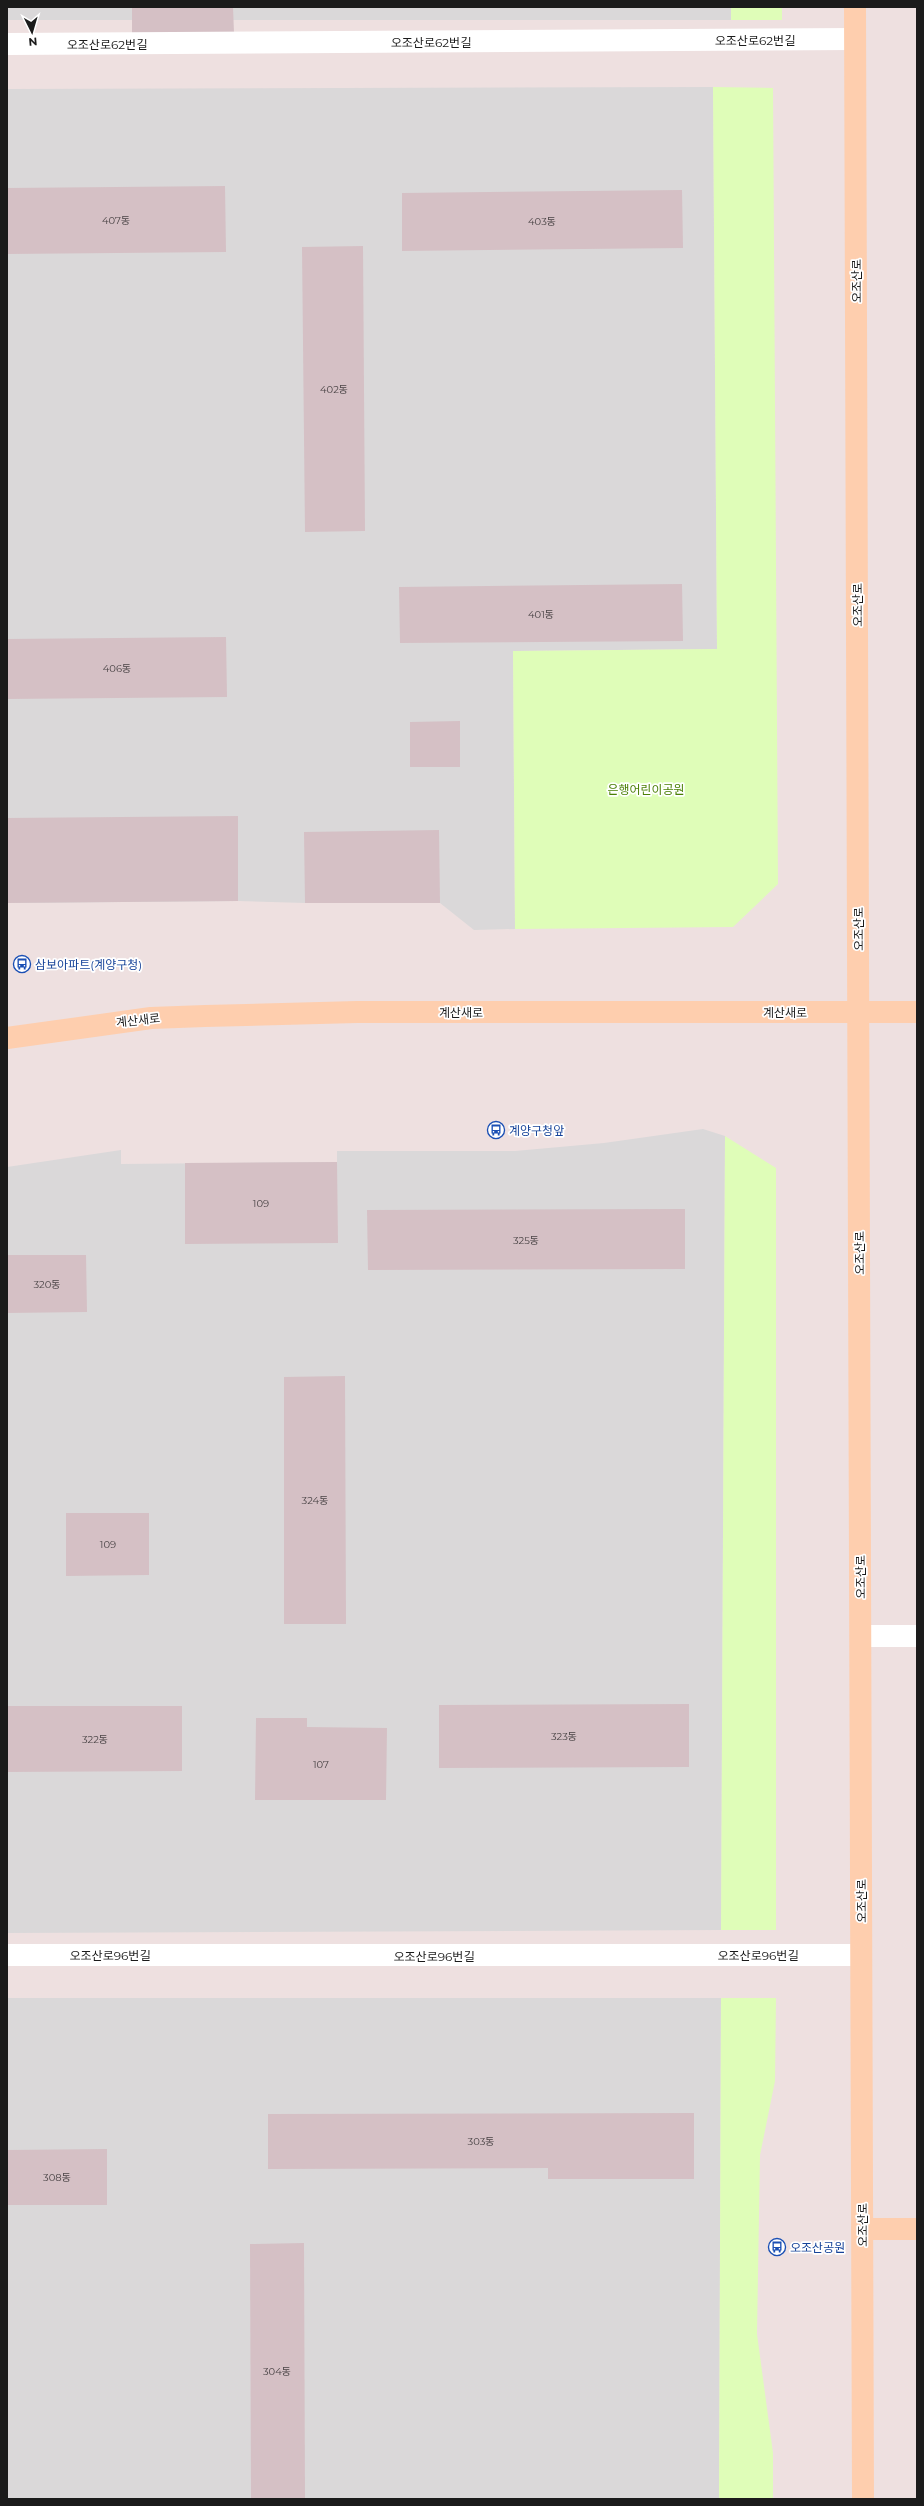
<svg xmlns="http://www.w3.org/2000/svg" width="924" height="2506" font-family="Montserrat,'Noto Sans KR',sans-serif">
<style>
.residential{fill:#dad8d9}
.park{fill:#dffdb8}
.building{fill:#d5c0c5}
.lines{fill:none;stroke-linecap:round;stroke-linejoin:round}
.street{stroke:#fff;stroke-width:22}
.secondary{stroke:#feceae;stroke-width:22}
.labels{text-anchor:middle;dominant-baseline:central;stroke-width:3.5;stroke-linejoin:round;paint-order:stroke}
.number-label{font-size:10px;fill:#4a4446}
.street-label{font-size:12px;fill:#1b1b1b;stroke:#fff}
.park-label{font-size:12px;fill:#4a7f04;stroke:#fff}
.transit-label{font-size:12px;fill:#164399;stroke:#fff;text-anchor:start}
</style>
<rect width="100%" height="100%" fill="#eee0e0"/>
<!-- residential -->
<g class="residential">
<rect x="7" y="7" width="724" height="13"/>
<polygon points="713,87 717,649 513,651 515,929 474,930 440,903 305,903 238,901 7,903 7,89"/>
<polygon points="703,1129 725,1136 721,1930 7,1933 7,1167 121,1150 121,1164 337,1162 337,1151 515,1151 604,1143"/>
<polygon points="7,1998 721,1998 719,2499 7,2499"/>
</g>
<!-- park -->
<g class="park">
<rect x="731" y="7" width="51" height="13"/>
<polygon points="713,87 773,88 778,884 733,927 515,929 513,651 717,649"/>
<polygon points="725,1136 776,1168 776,1930 721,1930"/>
<polygon points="721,1998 776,1998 775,2081 760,2155 757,2334 773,2453 773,2499 719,2499"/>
</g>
<!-- building -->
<g class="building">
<polygon points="132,7 233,7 234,33 132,33"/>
<polygon points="225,186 226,252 7,254 7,188"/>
<polygon points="682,190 683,248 402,251 402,193"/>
<polygon points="363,246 365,531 305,532 302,247"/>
<polygon points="682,584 683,641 400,643 399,587"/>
<polygon points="226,637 227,697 7,699 7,639"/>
<polygon points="460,721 460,767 410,767 410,722"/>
<polygon points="238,816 238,901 7,903 7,818"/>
<polygon points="439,830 440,903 305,903 304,832"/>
<polygon points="337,1162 338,1243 185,1244 185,1163"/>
<polygon points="685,1209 685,1269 368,1270 367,1210"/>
<polygon points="7,1255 86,1255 87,1312 7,1313"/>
<polygon points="345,1376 346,1624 284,1624 284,1377"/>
<polygon points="66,1513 149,1513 149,1575 66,1576"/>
<polygon points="689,1704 689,1767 439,1768 439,1705"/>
<polygon points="7,1706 182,1706 182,1771 7,1772"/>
<polygon points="256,1718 307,1718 307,1727 387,1728 386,1800 255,1800"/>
<polygon points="694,2113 694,2179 548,2179 548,2168 268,2169 268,2114"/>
<polygon points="107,2149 107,2205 7,2205 7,2150"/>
<polygon points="304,2243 305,2499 251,2499 250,2244"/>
</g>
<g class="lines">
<!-- street -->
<g class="street">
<polyline points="7,44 855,39"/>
<polyline points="861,1636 917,1636"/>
<polyline points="7,1955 861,1955"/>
</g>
<!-- secondary -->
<g class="secondary">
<polyline points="855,7 863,2499"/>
<polyline points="7,1038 151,1018 205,1016 357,1012 917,1012"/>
<polyline points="862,2229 917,2229"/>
</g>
</g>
<!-- icons -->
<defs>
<g id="bus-ring" transform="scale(0.9)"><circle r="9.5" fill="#fff" stroke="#1a4fb4" stroke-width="1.5"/><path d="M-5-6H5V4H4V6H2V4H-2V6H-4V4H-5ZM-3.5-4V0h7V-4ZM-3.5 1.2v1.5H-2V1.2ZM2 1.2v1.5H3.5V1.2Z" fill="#1a4fb4"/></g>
</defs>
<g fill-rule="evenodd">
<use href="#bus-ring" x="22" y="964"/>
<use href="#bus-ring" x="496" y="1130"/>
<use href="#bus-ring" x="777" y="2247"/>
</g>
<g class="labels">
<!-- number labels -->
<g class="number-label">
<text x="116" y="220">407동</text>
<text x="542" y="221">403동</text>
<text x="334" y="389">402동</text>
<text x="541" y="614">401동</text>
<text x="117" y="668">406동</text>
<text x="261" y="1203">109</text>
<text x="526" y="1240">325동</text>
<text x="47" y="1284">320동</text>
<text x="315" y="1500">324동</text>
<text x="108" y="1544">109</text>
<text x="564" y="1736">323동</text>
<text x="95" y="1739">322동</text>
<text x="321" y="1764">107</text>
<text x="481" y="2141">303동</text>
<text x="57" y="2177">308동</text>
<text x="277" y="2371">304동</text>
</g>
<!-- street labels -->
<g class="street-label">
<text x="755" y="40">오조산로62번길</text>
<text x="431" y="42">오조산로62번길</text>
<text x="107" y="44">오조산로62번길</text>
<text transform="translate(856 281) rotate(-90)">오조산로</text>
<text transform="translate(857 605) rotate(-90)">오조산로</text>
<text transform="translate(858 929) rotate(-90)">오조산로</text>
<text x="461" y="1012">계산새로</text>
<text x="785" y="1012">계산새로</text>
<text transform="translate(138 1020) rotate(-6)">계산새로</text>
<text transform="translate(859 1253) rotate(-90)">오조산로</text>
<text transform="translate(860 1577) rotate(-90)">오조산로</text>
<text transform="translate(861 1901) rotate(-90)">오조산로</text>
<text x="110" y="1955">오조산로96번길</text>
<text x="758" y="1955">오조산로96번길</text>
<text x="434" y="1956">오조산로96번길</text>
<text transform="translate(862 2225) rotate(-90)">오조산로</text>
</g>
<!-- park labels -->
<g class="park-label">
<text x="646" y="789">은행어린이공원</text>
</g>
<!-- transit labels -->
<g class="transit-label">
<text x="35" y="964">삼보아파트(계양구청)</text>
<text x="509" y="1130">계양구청앞</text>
<text x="790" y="2247">오조산공원</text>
</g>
</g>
<!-- border -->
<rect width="924" height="2506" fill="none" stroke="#1b1b1b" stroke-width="16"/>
<!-- north arrow -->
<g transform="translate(32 32) rotate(175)" stroke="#ffffff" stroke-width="3" paint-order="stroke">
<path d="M0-3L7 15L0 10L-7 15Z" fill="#1b1b1b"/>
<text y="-6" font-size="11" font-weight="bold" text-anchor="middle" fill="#1b1b1b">N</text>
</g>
</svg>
